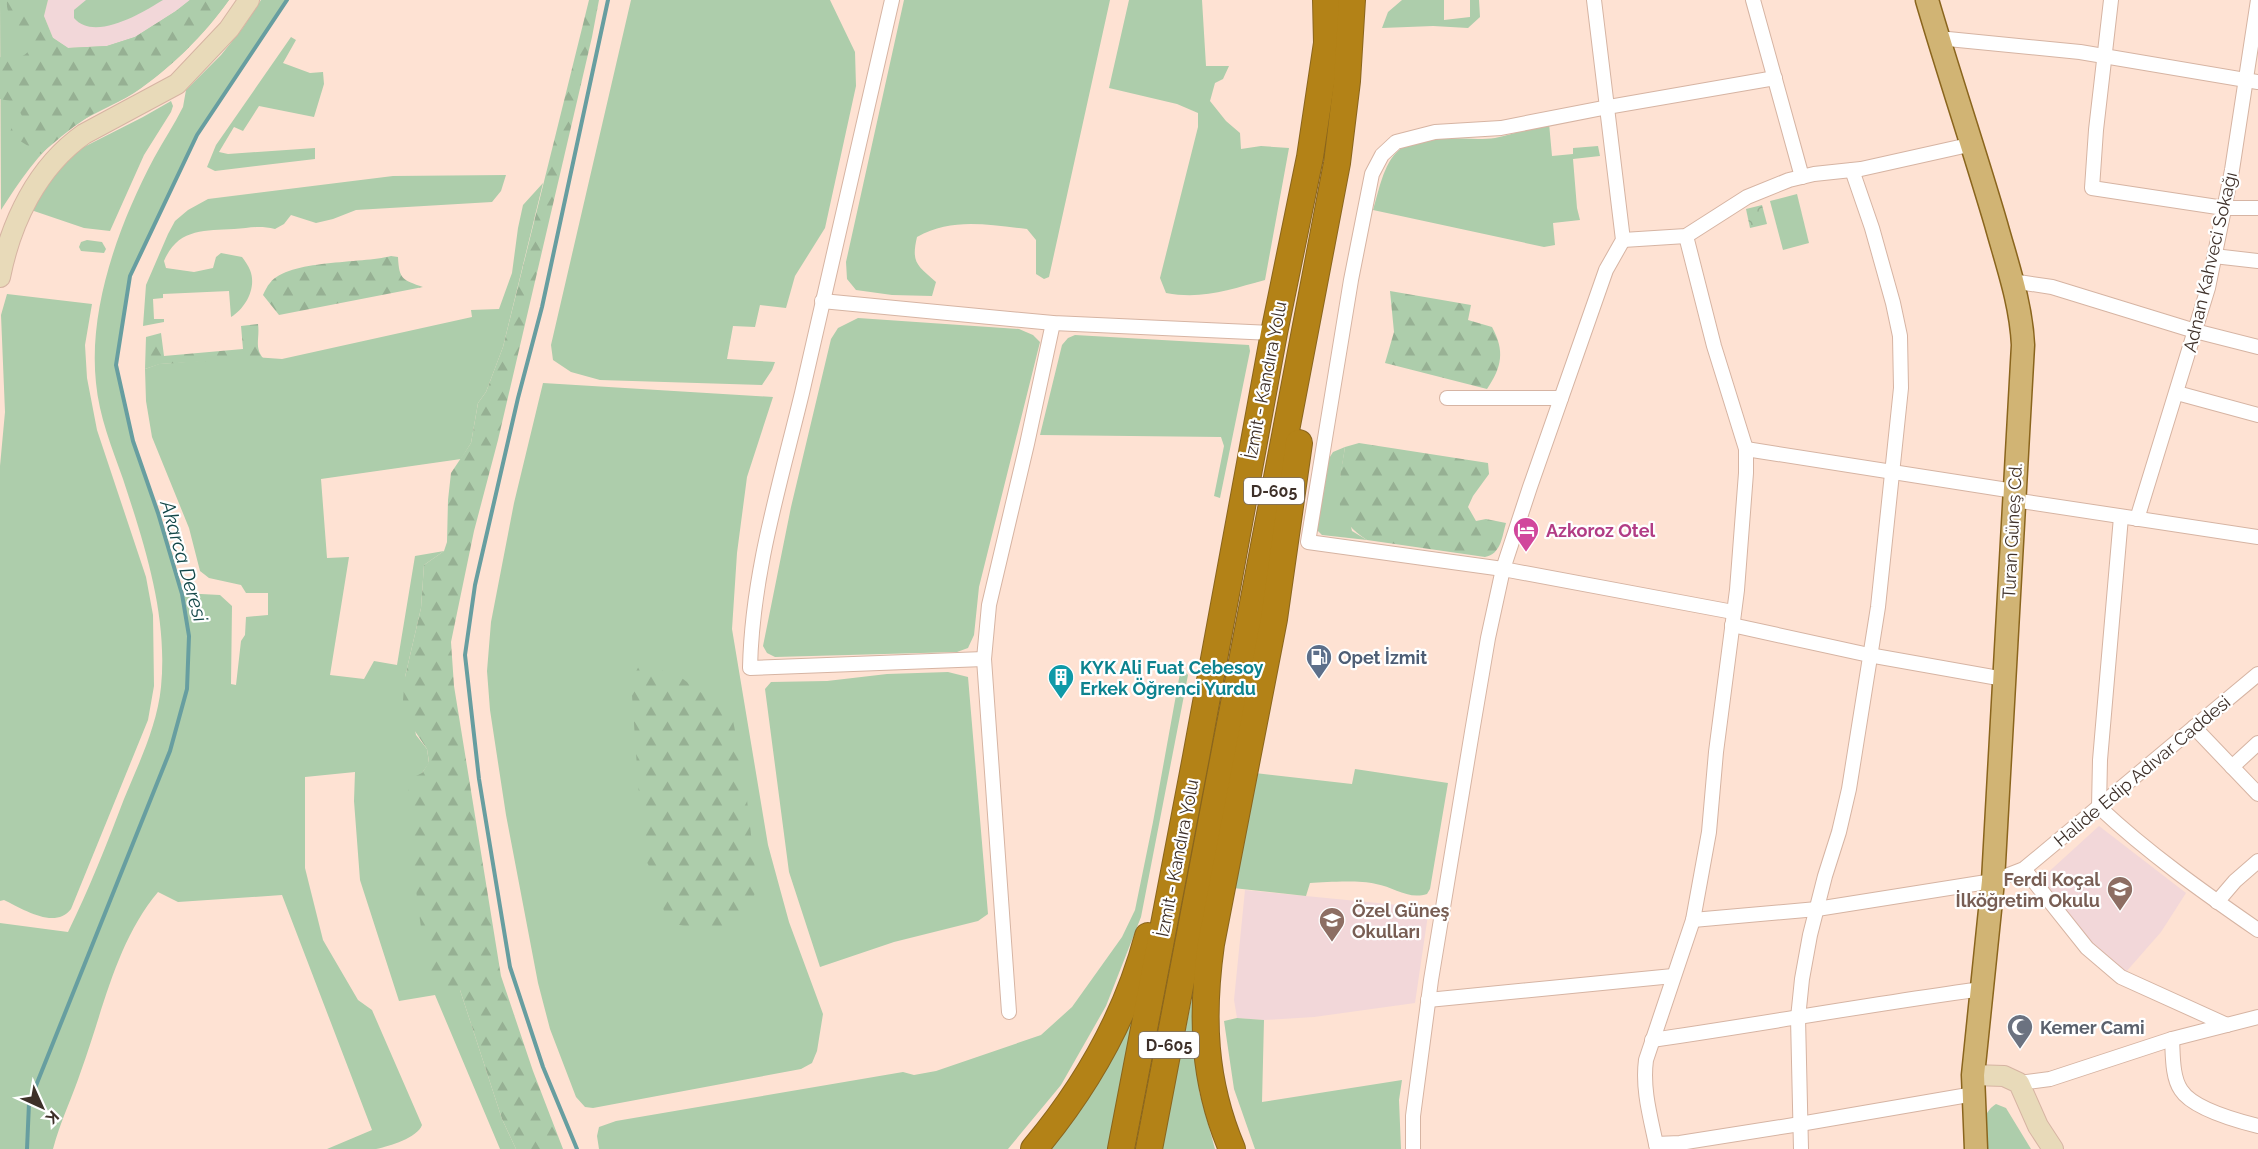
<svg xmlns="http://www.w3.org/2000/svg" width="2258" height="1149" font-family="Raleway,sans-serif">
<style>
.education{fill:#f2d7d9}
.green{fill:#adcdab}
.forest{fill:url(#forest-firs)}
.park{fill:url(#park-crowns)}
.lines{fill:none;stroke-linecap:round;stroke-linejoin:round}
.stream{stroke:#679ea0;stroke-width:4}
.street-casing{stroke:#d6b4a3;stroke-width:16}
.secondary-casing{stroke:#d6b4a3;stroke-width:22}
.primary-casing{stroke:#8a651d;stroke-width:25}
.highway-casing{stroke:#8a651d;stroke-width:28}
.street{stroke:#fff;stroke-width:14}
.secondary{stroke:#e8dab9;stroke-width:20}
.primary{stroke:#d1b474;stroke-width:22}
.highway{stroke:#b38217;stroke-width:26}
.labels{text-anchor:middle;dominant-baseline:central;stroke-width:4.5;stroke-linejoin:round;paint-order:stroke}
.shield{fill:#fff;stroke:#786e69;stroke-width:1.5}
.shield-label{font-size:16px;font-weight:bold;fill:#3e3029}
.street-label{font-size:18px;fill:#3e3029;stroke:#fff}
.hotel-label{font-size:18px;font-weight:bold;fill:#b23c85;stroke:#fff;text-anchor:start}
.service-label{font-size:18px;font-weight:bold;fill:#4e5e75;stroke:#fff;text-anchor:start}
.culture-label{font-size:18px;font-weight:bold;fill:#0d838f;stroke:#fff;text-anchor:start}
.education-label{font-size:18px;font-weight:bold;fill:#785e54;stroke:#fff;text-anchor:end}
.worship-label{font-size:18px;font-weight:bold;fill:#5b616d;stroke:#fff;text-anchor:start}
.water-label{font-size:20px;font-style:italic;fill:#134748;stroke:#fff}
</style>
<defs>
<pattern id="forest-firs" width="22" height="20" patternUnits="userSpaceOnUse" patternTransform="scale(1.5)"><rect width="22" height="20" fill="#adcdab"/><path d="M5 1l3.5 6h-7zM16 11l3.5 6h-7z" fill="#96b093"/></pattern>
<pattern id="park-crowns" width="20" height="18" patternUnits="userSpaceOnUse" patternTransform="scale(1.5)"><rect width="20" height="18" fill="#adcdab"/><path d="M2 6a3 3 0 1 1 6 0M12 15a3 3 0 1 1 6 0" fill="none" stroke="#96b093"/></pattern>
</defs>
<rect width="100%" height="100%" fill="#fee2d3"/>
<!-- education -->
<g class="education">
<polygon points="48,0 190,0 176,11 135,37 107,46 68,48 53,38 44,16"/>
<polygon points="2099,826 2186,893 2161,932 2125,973 2086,939 2042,878"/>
<polygon points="1245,890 1429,908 1415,1003 1314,1017 1264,1020 1237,1018 1234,1000"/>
</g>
<!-- green -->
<g class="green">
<path d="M 0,0 L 48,0 L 44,16 L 53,38 L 68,48 L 107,46 L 135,37 L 176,11 L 190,0 L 229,0 C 204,35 170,69 134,93 C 112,107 86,115 65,132 C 39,152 19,182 1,210 Z"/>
<path d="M 86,0 L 163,0 C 142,13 94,42 74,18 L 74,10 Z"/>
<path d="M 261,0 L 287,0 L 197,135 L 130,276 L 116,365 L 133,441 L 158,513 L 182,593 L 220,595 L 232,606 L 231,684 L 236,685 L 241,641 L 245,635 L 246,617 L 268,615 L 268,593 L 246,593 L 241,585 L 209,578 L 200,571 L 189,528 L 152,437 L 146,401 L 145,369 L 159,364 L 253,357 L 282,359 L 472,317 L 471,310 L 499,309 L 512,273 L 518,228 L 523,205 L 543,183 L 503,347 L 486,392 L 478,403 L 471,443 L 461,459 L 321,479 L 327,558 L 349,557 L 330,675 L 364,679 L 374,661 L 397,665 L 415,556 L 444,551 L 424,565 L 421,608 L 405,677 L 416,735 L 427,749 L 429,763 L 422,773 L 460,990 L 502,1119 L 516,1149 L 500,1149 L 435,995 L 399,1001 L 360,880 L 354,801 L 355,772 L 305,777 L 305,868 L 323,940 L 358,1000 L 372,1010 L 422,1125 C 417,1138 390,1146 376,1149 C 361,1149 343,1149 327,1149 L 372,1130 L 282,895 L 178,902 L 158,892 C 116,942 103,1011 81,1071 C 72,1098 60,1122 53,1149 L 0,1149 L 0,923 L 68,932 C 89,889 107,844 124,799 C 139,763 157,726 161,687 C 168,616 145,546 123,479 C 112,448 99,416 96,383 C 88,308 119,224 154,158 C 163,141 174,125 183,107 L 186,90 L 221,55 L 242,29 Z"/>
<polygon points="631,0 830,0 855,52 856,86 825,228 795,276 786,308 760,305 755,327 733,326 727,359 775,362 772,370 762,385 600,380 571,372 553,360 551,345"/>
<path d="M 904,0 L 1110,0 L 1049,277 L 1044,279 L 1036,274 L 1036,240 L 1027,229 C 987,225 953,217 917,237 C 911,263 917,265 936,282 L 932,296 L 892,295 L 856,290 L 847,279 L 846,262 Z"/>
<path d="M 1129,0 L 1202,0 L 1206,66 L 1229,66 L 1223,79 L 1215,83 L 1210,101 L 1226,121 L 1240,133 L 1241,149 L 1261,146 L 1289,148 L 1265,280 C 1231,289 1203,300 1166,293 L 1160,278 L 1198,127 L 1198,113 L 1177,104 L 1109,88 Z"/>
<polygon points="1402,0 1444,0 1444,20 1470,17 1470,0 1479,0 1480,17 1468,28 1433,26 1382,28 1388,12"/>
<polygon points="291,37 296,40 283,63 310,73 323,72 324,84 314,117 259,106 243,131 234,127 219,152 228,154 315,148 315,159 215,171 207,167 216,145"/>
<polygon points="171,101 173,106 171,112 144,155 110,231 84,228 31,210 49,180 76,151 143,117"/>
<path d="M 1549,123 L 1552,156 L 1573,154 L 1573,148 L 1598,146 L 1600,156 L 1573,159 L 1577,208 L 1580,220 L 1553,223 L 1555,245 L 1544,247 L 1373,210 C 1379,191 1383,164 1399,150 C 1422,131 1467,142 1495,138 C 1513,134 1531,128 1549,123 Z"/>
<path d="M 506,175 L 501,191 L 492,202 L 356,210 L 333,219 L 316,223 L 291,215 L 284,224 L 275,229 C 259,225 250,228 234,229 C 204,231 178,228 164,261 L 166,268 L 194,272 L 213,268 L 216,257 L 221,253 L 242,257 C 245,261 248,265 250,270 C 257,287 246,308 231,317 L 229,291 L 163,294 L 163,298 L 153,299 L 154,319 L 164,319 L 164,322 L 143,326 L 146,285 L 168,234 L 175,221 L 188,210 L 208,199 L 393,176 Z"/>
<polygon points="1797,194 1809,243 1783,250 1770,201"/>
<polygon points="87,240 102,242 106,249 104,253 81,251 79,247 81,242"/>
<path d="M 7,294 L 92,304 L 85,345 L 87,378 L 97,430 L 146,577 L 153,615 L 154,686 L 148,720 L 71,909 C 55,930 23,909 4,900 L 0,901 L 0,466 L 5,412 L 1,315 Z"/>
<polygon points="858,318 1019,329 1033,335 1040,342 979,587 974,635 968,648 957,652 775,657 767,653 763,646 791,507 831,339 838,328"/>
<polygon points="1075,335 1249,345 1250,351 1220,498 1214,496 1224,446 1221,437 1040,435 1062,345 1068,338"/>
<polygon points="543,383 773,397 747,477 737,553 732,629 768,845 789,922 823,1014 817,1051 812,1063 801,1069 593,1108 585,1107 576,1097 550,1029 538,983 506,815 490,710 487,671 491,622 514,503"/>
<polygon points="1345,447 1340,479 1352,531 1367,540 1322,535 1317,530 1316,519 1328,460 1333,452"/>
<polygon points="1185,671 1188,675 1141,917 1106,1006 1061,1085 1008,1149 599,1149 597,1136 599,1127 616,1121 903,1072 914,1075 936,1071 1041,1035 1072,1007 1122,937 1135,910 1153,822 1180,673"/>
<polygon points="948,672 968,677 988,914 978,921 894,942 820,967 789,872 765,689 771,682 827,681 887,674"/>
<path d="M 1355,769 L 1448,783 L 1430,889 L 1427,894 C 1408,900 1394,887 1376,884 C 1359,880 1328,882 1310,883 L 1306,896 L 1233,888 L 1255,773 L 1352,784 Z"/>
<polygon points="1201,952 1194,1015 1199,1091 1215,1149 1162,1149"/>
<polygon points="1147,967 1111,1149 1049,1149"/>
<polygon points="1237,1018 1264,1020 1262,1102 1402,1080 1399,1100 1401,1149 1255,1149 1234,1089 1224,1021"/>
<path d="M 1996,1104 L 2006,1108 L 2031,1149 L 1984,1149 C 1983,1132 1980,1114 1996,1104 Z"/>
</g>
<!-- forest -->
<g class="forest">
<path d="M 7,0 L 26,0 L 38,23 L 53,38 L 68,48 L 107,46 L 135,37 L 176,11 L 190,0 L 229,0 C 204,35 170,69 133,93 C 122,101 108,105 96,112 C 76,124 59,138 41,154 L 9,134 L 14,123 L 22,116 L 15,102 L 0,99 L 0,57 C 15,61 30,58 32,41 C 21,29 5,18 7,0 Z"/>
<polygon points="589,0 599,0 592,37 498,440 474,531 451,642 454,686 501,976 533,1071 563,1149 516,1149 502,1119 460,990 440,990 431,978 422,935 416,890 408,794 410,779 422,773 429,762 427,749 406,718 403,700 405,677 421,608 424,565 444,551 447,542 448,500 451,473 471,443 478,403 486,392 503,347"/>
<path d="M 391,256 L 398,257 C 399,280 403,280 423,287 L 279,315 L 263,295 C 265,291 267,286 270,283 C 289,259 361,264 391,256 Z"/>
<path d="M 1390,291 L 1471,305 L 1468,320 L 1492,327 C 1505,351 1502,367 1487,389 L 1385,363 L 1394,332 Z"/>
<path d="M 258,324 C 260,338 254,347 263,358 L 160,364 L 145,369 L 146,337 L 161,333 L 164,356 L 243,349 L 241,326 Z"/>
<path d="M 1359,443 L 1488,463 L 1489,474 L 1473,496 L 1468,507 L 1476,521 L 1486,519 L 1506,523 C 1502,537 1501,554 1485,557 L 1367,540 C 1328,516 1339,486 1345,447 Z"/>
<polygon points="641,662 683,679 732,716 744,774 757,886 748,916 724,929 692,928 667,922 655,879 646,860 640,810 631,681"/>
</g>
<!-- park -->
<polygon class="park" points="1762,205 1767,224 1750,228 1746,209"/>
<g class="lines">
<!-- stream -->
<g class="stream">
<polyline points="27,1149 29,1103 170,751 187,689 189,636 182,594 158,513 133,441 116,365 130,276 197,135 287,0"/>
<polyline points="577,1149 543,1067 510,967 479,779 465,655 475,585 518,398 542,307 608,0"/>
</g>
<!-- street casing -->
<g class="street-casing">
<g id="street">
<path d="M 892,0 C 863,131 833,262 802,393 C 780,484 752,574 750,668 L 984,659"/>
<polyline points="1753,0 1802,177"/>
<polyline points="2111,0 2096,130 2092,188 2224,208 2258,208"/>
<polyline points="1938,38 2080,52 2258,82"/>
<polyline points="1623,240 1686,236 1747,197 1789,180 1814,174 1861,169 1973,144"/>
<polyline points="2214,256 2258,261"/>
<polyline points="2012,281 2052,287 2195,331 2258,347"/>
<polyline points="822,301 1053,323 1274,333"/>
<polyline points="2177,393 2258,415"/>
<polyline points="1447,398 1561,398"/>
<polyline points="1746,449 2014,491"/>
<polyline points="2014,500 2258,537"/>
<path d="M 2121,517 L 2100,760 L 2099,807 C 2148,853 2203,892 2258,930"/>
<polyline points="2137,519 2208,288 2232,170 2258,0"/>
<polyline points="1733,612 1503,569 1308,542 1351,280 1372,174 1382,155 1396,142 1435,132 1501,128 1608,107 1775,78"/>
<polyline points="1732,625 1869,655 2004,679"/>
<polyline points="2194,727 2258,794"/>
<polyline points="2232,767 2258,743"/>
<polyline points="2024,869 2087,948 2121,977 2227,1025"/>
<polyline points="2217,902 2235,881 2258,861"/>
<polyline points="1693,920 1817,909 1993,881 2024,869 2258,674"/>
<polyline points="1428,1000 1673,976"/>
<polyline points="1009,1012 984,659 989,605 1027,444 1053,323"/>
<path d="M 2172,1039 C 2173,1055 2172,1077 2181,1090 C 2193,1109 2238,1121 2258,1126"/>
<path d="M 1652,1040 C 1762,1024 1871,1004 1982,989"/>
<polyline points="2019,1083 2050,1079 2172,1039 2258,1017"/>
<polyline points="1656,1144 1680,1143 1800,1124 1974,1094"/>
<polyline points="1413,1149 1413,1116 1431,980 1472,732 1488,638 1503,569 1530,487 1606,270 1623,240 1594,0"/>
<path d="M 1657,1149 C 1651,1119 1642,1090 1646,1060 L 1693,920 L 1709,832 L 1716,752 L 1737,590 L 1746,473 L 1746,449 L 1714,346 L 1686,236"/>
<polyline points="1801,1149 1798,1018 1802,979 1810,935 1825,876 1839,832 1849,789 1878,607 1901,388 1900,336 1893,303 1872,228 1852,170"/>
</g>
</g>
<!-- secondary casing -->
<g class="secondary-casing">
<g id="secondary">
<path d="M 0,277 C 11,222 37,167 84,134 L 177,84 L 229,29 L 249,0"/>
<polyline points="1973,1075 2004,1076 2019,1083 2038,1126 2053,1149"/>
</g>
</g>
<!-- primary casing -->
<g class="primary-casing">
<path id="primary" d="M 1927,0 C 1949,75 1974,149 1996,224 C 2007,264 2021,303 2023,345 L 1993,881 L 1973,1075 L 1976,1149"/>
</g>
<!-- highway casing -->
<g class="highway-casing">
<g id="highway">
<path d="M 1034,1149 C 1086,1087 1127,1015 1148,936"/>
<polyline points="1121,1149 1196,757 1274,333 1310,157 1327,43 1326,0"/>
<polyline points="1149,1149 1337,163 1347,81 1352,0"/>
<path d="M 1232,1149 C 1203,1081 1201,1016 1211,944 L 1274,619 L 1299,443"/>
</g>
</g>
<!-- street -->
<use href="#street" class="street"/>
<!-- secondary -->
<use href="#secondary" class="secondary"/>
<!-- primary -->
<use href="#primary" class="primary"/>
<!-- highway -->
<use href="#highway" class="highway"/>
</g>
<!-- icons -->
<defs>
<g id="hotel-pin" transform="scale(1.35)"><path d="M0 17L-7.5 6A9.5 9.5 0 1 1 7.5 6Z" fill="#d1479c" stroke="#fff"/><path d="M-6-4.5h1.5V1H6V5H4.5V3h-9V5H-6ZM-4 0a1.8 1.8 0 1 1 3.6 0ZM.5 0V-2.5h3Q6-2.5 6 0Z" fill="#fff"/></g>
<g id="fuel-pin" transform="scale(1.35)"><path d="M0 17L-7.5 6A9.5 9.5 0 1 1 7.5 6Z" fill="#5c6f8a" stroke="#fff"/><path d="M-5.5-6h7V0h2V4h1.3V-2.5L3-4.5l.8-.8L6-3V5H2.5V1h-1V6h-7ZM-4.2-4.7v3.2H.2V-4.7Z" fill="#fff"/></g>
<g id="building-pin" transform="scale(1.35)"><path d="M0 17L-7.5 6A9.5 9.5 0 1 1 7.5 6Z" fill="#0f9aa8" stroke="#fff"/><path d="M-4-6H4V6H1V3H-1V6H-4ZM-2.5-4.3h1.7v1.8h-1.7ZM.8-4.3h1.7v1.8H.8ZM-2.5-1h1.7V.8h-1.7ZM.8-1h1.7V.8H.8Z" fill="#fff"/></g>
<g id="school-pin" transform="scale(1.35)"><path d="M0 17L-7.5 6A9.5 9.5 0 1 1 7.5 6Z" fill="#8d6e63" stroke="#fff"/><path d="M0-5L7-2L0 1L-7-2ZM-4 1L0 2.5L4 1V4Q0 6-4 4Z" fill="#fff"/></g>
<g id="mosque-pin" transform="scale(1.35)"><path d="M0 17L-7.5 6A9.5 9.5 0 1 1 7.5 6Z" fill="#6b7280" stroke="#fff"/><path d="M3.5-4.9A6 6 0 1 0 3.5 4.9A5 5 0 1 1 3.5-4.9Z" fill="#fff"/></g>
</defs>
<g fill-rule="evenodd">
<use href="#hotel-pin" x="1526" y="530"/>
<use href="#fuel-pin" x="1319" y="657"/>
<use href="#building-pin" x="1061" y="677"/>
<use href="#school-pin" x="2120" y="889"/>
<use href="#school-pin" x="1332" y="920"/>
<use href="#mosque-pin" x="2020" y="1027"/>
</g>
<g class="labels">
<!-- shield labels -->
<g class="shield">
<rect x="1244" y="478" width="60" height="26" rx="4.5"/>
<rect x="1139" y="1032" width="60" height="26" rx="4.5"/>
</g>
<g class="shield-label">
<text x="1274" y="491">D-605</text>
<text x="1169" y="1045">D-605</text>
</g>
<!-- street labels -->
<g class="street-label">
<text transform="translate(2210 262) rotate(-77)">Adnan Kahveci Sokağı</text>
<text transform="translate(1265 380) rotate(-79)">İzmit - Kandıra Yolu</text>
<text transform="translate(2012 531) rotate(-87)">Turan Güneş Cd.</text>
<text transform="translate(2142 771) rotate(-40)">Halide Edip Adıvar Caddesi</text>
<text transform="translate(1177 858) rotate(-79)">İzmit - Kandıra Yolu</text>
</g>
<!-- hotel labels -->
<g class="hotel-label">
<text x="1546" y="530">Azkoroz Otel</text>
</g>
<!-- service labels -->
<g class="service-label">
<text x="1338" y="657">Opet İzmit</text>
</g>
<!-- culture labels -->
<g class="culture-label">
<text x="1080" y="667">KYK Ali Fuat Cebesoy<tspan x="1080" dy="21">Erkek Öğrenci Yurdu</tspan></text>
</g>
<!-- education labels -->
<g class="education-label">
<text x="2100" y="879">Ferdi Koçal<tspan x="2100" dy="21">İlköğretim Okulu</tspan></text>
<text x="1352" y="910" text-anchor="start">Özel Güneş<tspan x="1352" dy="21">Okulları</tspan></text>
</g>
<!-- worship labels -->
<g class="worship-label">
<text x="2040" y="1027">Kemer Cami</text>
</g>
<!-- water labels -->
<g class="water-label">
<text transform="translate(184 561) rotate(74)">Akarca Deresi</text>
</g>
</g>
<!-- north arrow -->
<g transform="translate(42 1107) rotate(135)" stroke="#ffffff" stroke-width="4.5" paint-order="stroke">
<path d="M0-4.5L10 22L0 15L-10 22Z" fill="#3e3029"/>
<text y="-9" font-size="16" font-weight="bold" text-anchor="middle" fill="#3e3029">K</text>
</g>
</svg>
